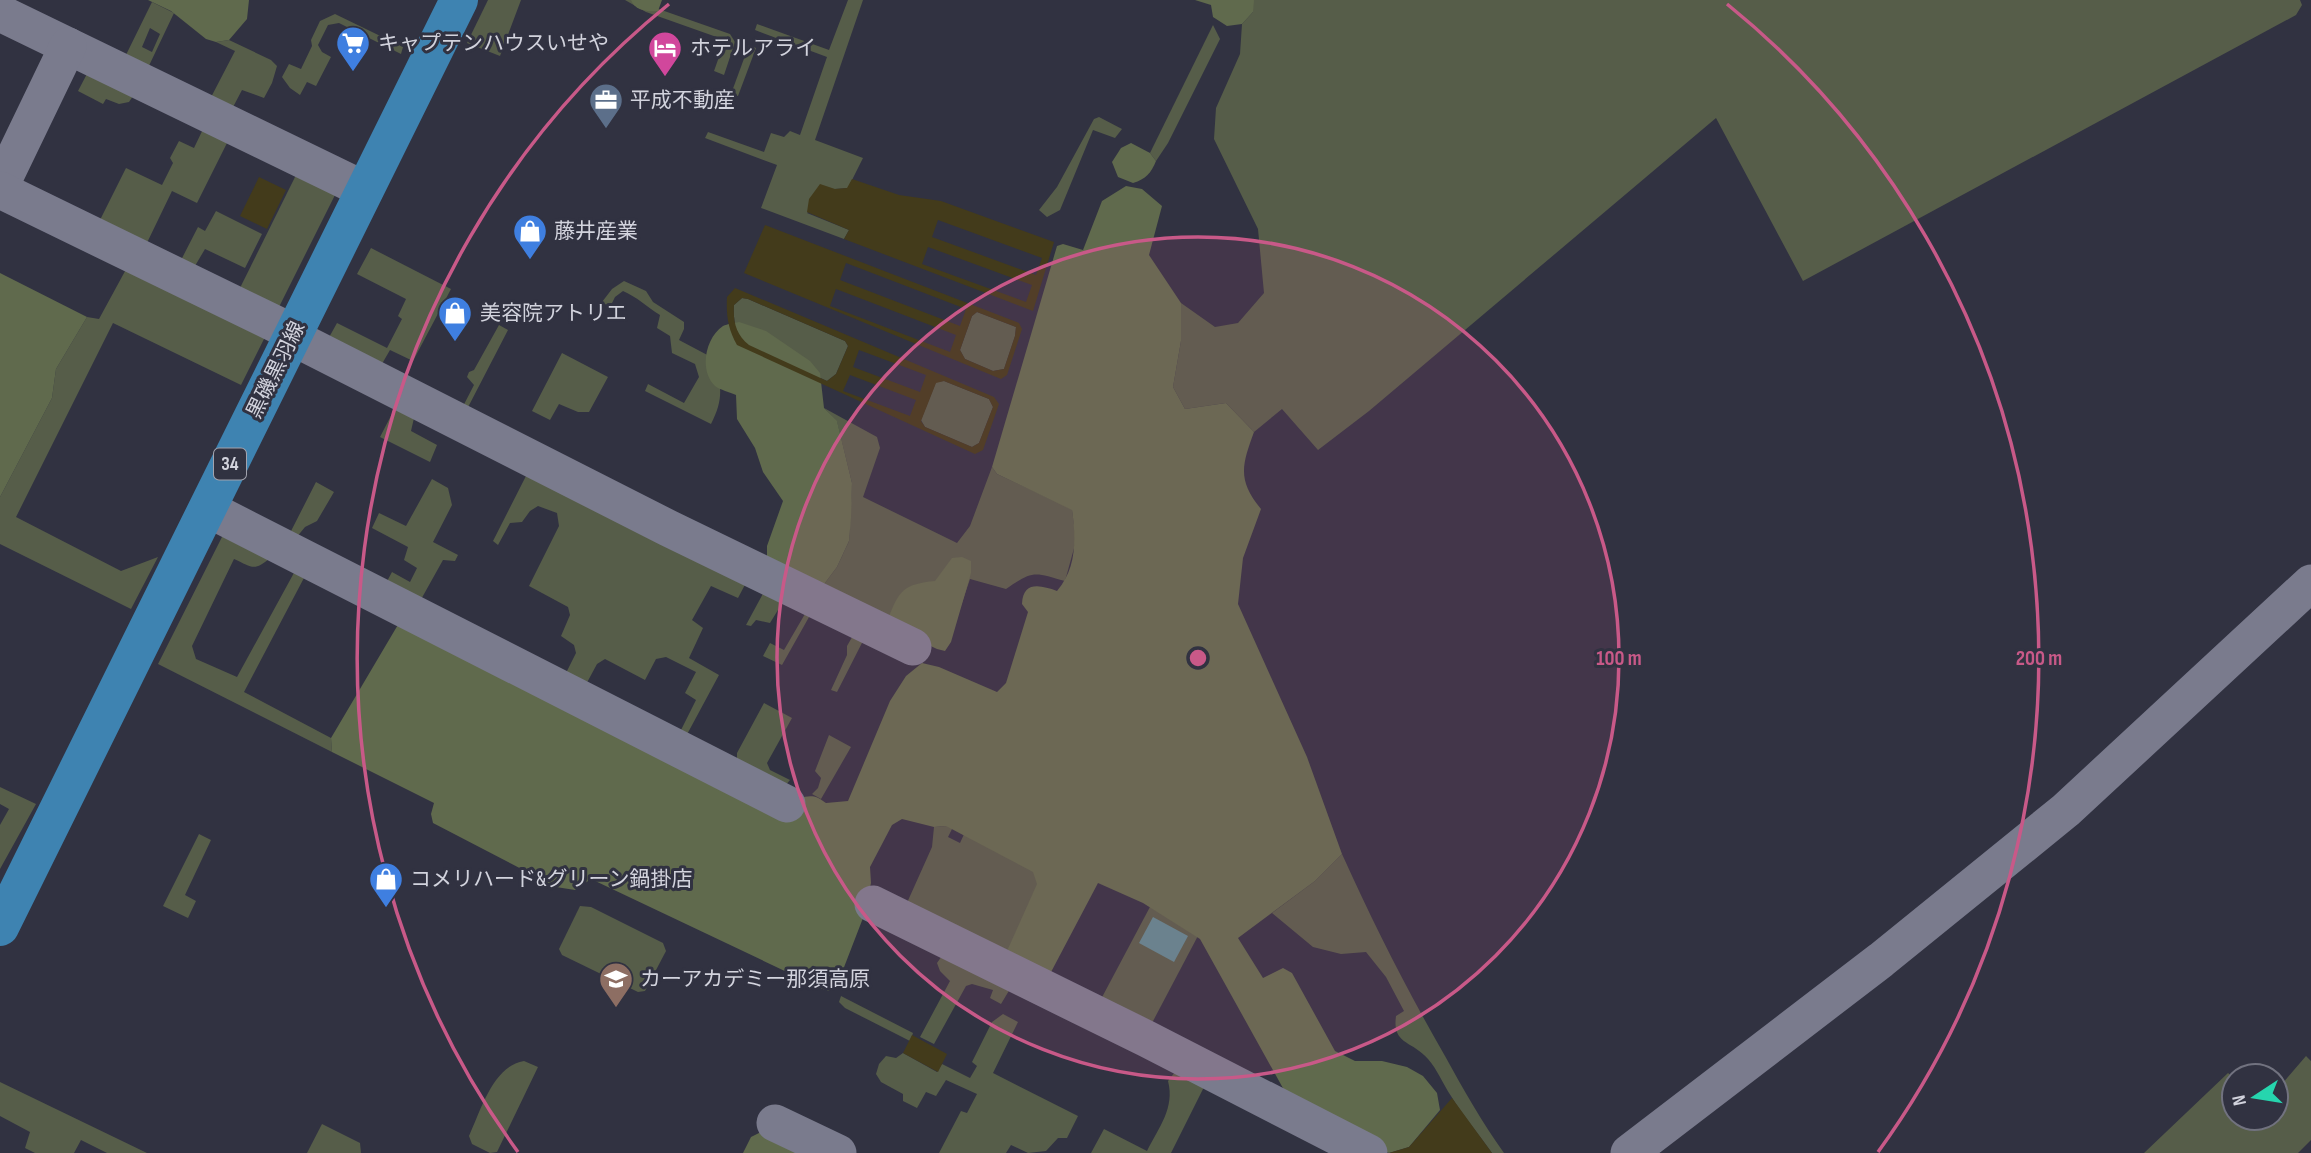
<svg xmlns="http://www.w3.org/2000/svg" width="2311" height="1153" font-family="'Sofia Sans Condensed','Noto Sans JP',sans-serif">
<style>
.green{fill:#565d49;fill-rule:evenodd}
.forest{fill:#606a4d}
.sand{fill:#433b1b;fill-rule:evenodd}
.water{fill:#5f888f}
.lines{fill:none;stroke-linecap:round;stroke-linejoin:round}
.minor{stroke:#7a7b8d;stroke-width:37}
.major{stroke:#3e83b1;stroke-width:38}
.ring{fill:none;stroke:#c85988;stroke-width:3.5}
.labels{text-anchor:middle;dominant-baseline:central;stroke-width:6;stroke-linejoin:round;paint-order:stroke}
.shield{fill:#313241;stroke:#a2a3ae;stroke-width:2}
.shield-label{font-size:19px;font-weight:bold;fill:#d2d3dd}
.poi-label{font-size:21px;fill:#d2d3dd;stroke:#313241;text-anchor:start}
.street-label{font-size:21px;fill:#d2d3dd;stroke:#313241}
.centre{fill:#c85988;stroke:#313241;stroke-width:3.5}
.ring-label{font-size:21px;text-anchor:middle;font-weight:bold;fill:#c85988;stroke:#313241;stroke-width:6;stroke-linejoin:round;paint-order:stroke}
</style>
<rect width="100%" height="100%" fill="#313241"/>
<!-- green -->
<g class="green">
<polygon points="488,0 521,0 500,56 467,43"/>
<polygon points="625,0 639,0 650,6 730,34 735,42 724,75 714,71 725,40 646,12"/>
<polygon points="848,0 863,0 815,140 863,158 848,188 835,189 807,213 849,230 844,239 761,208 777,165 705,138 708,132 764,152 771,133 784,137 790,131 800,135 827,57 755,30 757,24 829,50"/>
<polygon points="1220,0 2300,0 2302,5 2296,15 1803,281 1716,118 1369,411 1318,450 1282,409 1254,432 1226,403 1185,409 1173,387 1181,341 1181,303 1215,327 1238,323 1264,293 1258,229 1214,139 1216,108 1240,54 1242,24 1253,12"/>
<path d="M 152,2 L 174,13 L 146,72 L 123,61 ZM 150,28 L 160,34 L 152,52 L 142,47 Z"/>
<polygon points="335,14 403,47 401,54 339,23 328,25 318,45 322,52 331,57 316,86 307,82 300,95 290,88 282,77 289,64 301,69 312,46 311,40 320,21"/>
<polygon points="1213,25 1220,39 1168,143 1156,161 1150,153"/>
<polygon points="229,40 271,60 277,66 272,83 264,98 242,90 232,109 207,105 235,51 216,42"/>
<polygon points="749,45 756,48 738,96 731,94"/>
<polygon points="89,70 135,93 129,102 119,104 106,99 103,104 78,91"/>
<polygon points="1099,117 1122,129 1115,138 1093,130 1060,210 1047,217 1039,210 1057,187 1094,119"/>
<polygon points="205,125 230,137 197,203 172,191 144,249 97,226 126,168 162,185 173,163 170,158 179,141 194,148"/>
<polygon points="298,171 337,191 276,313 237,294"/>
<polygon points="216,211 262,234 245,268 205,249 192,271 179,264 198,227 205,231"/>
<polygon points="371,248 451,289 413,361 390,350 379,369 327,341 337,323 387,348 402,319 398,316 406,299 357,274"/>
<polygon points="130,262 268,331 241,385 113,323 16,517 121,571 158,557 131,609 0,544 0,497 52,398 56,369 87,317 99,319"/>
<path d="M 624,281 L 646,291 L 653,302 L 684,322 L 684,329 L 679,340 L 713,358 C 722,385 724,399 711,424 L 645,391 L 648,384 L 684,403 L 699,377 L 695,364 L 672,353 L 670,336 L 657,328 L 660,315 C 647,307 637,297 623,291 L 615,297 L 610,307 L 602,302 L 612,289 Z"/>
<path d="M 742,298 L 748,299 L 845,341 L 848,346 L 836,374 L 827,381 L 749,345 C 736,334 733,323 734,305 Z"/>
<polygon points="977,312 1016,327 1015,336 1004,369 993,371 965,359 960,350 972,316"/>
<polygon points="499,325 508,330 464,415 459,414 474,385 467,377 469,372 474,370"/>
<polygon points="562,353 608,377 589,412 578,412 559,404 550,420 532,411"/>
<polygon points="944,381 989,399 993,407 979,443 972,447 925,427 921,420 936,382"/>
<polygon points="395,408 414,418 411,431 437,445 430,462 380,437"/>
<path d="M 824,408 L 877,437 L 880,448 L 863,497 L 957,543 L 970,526 L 992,467 L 997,474 L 1072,509 L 1076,541 L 1065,581 C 1034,572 1033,570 1006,589 L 970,579 L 948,645 L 822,587 L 837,567 L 849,541 L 852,483 L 837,422 Z"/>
<polygon points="527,474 748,579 738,598 711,586 692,620 703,628 689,658 719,675 684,740 678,736 696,700 685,693 696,672 666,657 656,659 645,680 605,659 597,664 583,690 563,679 576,653 574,645 561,636 570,615 568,607 529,586 559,526 557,513 538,506 530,511 522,522 510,523 498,545 493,541"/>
<polygon points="432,479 448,488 452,505 433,542 458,555 455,561 443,560 419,603 385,585 392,572 410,582 417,568 404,560 408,547 372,528 379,513 406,526"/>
<polygon points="316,482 334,492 317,521 305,527 296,538 289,535"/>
<path d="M 223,535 L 270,558 C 254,572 252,567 234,559 L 192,646 L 196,659 L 237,677 L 295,571 L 305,576 L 244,692 L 331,738 L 332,752 L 158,664 Z"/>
<polygon points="766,588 786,597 770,623 756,620 751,626 746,625"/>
<polygon points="809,607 813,610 782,665 763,656 770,643 784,650"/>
<polygon points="855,632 865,637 837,692 831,690 847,655 847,646"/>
<polygon points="764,703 792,718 767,763 770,770 790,780 784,787 737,763 737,753"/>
<polygon points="829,735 851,747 821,799 812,794 818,788 821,778 815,771"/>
<polygon points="0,787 36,804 0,869 0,825 9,809 0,804"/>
<path d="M 953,822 L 1049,870 L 1006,956 L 906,905 L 932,847 L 934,827 L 946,826 ZM 954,825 L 966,830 L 960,843 L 948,837 Z"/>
<polygon points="199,834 211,840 185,895 196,901 188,918 163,906"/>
<path d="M 1342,854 C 1373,923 1407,990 1445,1056 C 1463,1089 1482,1122 1504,1153 L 1492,1153 C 1479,1134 1463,1116 1451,1096 C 1443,1084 1437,1069 1428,1059 C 1412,1040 1392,1045 1396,1016 L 1404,1011 L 1386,977 L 1366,952 L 1341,954 L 1313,947 L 1272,913 L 1315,881 Z"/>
<polygon points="1151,905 1200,932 1152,1023 1100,1001"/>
<polygon points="580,906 591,907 663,943 666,951 645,991 638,992 562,955 559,949"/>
<polygon points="946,950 1013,984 1001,1004 990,998 993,990 972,984 966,986 934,1044 920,1037 950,981 940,971 937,963"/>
<polygon points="841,996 913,1033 910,1041 845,1008 839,1002"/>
<polygon points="1003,1014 1018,1022 993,1073 1078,1116 1067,1138 1058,1138 1046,1151 1028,1153 1011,1145 1006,1153 939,1153 961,1111 967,1113 977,1094 946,1080 936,1096 926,1092 917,1108 903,1101 903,1094 881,1082 876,1074 879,1064 886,1056 896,1058 903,1053 937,1072 942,1064 970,1078 977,1066 972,1062 992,1022"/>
<polygon points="2306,1056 2311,1061 2311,1140 2298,1153 2144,1153 2228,1073 2234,1078 2234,1118 2276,1118 2276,1098 2280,1094 2282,1084"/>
<path d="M 524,1061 L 538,1067 L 497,1152 L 490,1153 L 472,1144 L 469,1136 C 481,1110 493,1066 524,1061 Z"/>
<path d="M 1179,1067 L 1207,1081 L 1171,1153 L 1091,1153 L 1104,1129 L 1147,1151 C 1159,1127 1175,1108 1168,1081 Z"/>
<polygon points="0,1082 147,1153 107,1153 81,1140 74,1153 35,1153 25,1148 30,1132 0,1116"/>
<polygon points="322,1124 360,1143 361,1153 307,1153"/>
</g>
<!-- forest -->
<g class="forest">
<polygon points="148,0 249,0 247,19 229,40 216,42 206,39 171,11"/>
<path d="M 631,0 L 662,0 L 658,11 C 648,12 635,11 631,0 Z"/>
<polygon points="1195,0 1254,0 1253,12 1242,24 1227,26 1213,17 1211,5"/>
<path d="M 1131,143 L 1150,153 L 1156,161 C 1151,173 1146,179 1133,183 L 1118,177 L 1112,162 L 1121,148 Z"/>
<path d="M 1126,186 L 1142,189 L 1162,206 L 1149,255 L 1181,303 L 1181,341 L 1173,387 L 1185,409 L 1226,403 L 1254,432 C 1242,465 1237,480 1261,509 L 1243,558 L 1238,604 L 1307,757 L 1342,854 L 1315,881 L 1238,938 L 1263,978 L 1283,968 L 1292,973 L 1335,1051 L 1355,1061 L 1382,1061 L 1407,1067 L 1423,1076 L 1437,1093 L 1440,1110 L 1409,1147 L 1389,1153 L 1305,1112 L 1289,1099 L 1200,939 L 1143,903 L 1098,883 L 1050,974 L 1007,951 L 1037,884 L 1033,872 L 946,826 L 934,827 L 902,819 L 892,825 L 870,867 L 871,883 L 863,918 L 836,988 L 827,991 L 591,879 L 575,890 L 556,887 L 433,823 L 431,814 L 434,803 L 332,752 L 331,738 L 399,623 L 799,798 C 811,795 816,795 826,803 L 848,801 L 890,701 L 906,676 L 922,663 L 939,667 L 997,692 L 1006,683 L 1028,612 L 1022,604 C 1023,581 1040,585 1057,591 C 1077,568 1076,538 1072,510 L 997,474 L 992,467 L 1057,246 L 1063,244 L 1083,250 L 1102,201 Z"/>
<polygon points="0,273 87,317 56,369 52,398 0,497"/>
<path d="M 739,322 L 766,331 L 810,361 L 820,373 L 824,408 L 837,421 L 852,483 L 851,518 L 849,541 L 837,567 L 822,587 L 767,559 L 767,546 L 783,501 L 763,472 L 755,448 L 737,419 L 736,395 C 730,392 720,390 715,386 C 699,371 705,338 723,326 C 727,324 735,323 739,322 Z"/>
<path d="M 962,557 L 971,561 L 971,573 L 951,642 L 945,651 L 937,649 L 892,628 L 888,619 C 899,590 904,584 935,581 L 952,558 Z"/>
<polygon points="765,1130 812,1153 743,1153 751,1137"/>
</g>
<!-- sand -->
<g class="sand">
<polygon points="259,177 286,190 267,229 240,216"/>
<path d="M 852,179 L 899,195 L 941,201 L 1054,242 L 1033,311 L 844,239 L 849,230 L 807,212 L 809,199 L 820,184 L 835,189 L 847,188 ZM 938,220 L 1042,258 L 1036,275 L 932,237 ZM 928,247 L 1032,285 L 1026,302 L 922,264 Z"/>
<path d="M 765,225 L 1019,323 L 1022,329 L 1007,375 L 1001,379 L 744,273 ZM 846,263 L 966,309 L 960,326 L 840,280 ZM 836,289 L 956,335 L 950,352 L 830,306 ZM 977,312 L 1016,327 L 1015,336 L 1004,369 L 993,371 L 965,359 L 960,350 L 972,316 Z"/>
<path d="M 735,288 L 994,397 L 999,404 L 983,450 L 975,454 L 737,345 C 728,329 726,315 727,297 ZM 742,298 L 748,299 L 845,341 L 848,346 L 836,374 L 827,381 L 749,345 C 736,334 733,323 734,305 ZM 859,350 L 926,375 L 920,392 L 853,367 ZM 850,375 L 916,400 L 910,416 L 843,391 ZM 944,381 L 989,399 L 993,407 L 979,443 L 972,447 L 925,427 L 921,421 L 936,383 Z"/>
<polygon points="912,1035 947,1054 938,1072 903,1053"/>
<polygon points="1452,1098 1492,1153 1389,1153 1409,1147"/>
</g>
<!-- water -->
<polygon class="water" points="1153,917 1188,936 1174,962 1139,943"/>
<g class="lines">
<!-- minor -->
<g class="minor">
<polyline points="0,13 365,190"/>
<polyline points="0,187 68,46"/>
<polyline points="0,190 294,333"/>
<polyline points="292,337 668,528 913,647"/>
<polyline points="208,509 787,804"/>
<polyline points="873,904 1147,1039 1369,1153"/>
<polyline points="775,1123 838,1153"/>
<polyline points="1629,1153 1881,960 2066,810 2311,583"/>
</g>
<!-- major -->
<polyline class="major" points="0,927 459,0"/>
</g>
<!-- distance rings -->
<circle cx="1198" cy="658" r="421" fill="#c85988" fill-opacity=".12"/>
<g class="ring">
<circle cx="1198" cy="658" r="421"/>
<path d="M518 1152A841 841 0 0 1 669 4M1727 4A841 841 0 0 1 1878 1152"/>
</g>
<!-- icons -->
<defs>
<g id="supermarket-pin" transform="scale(1.75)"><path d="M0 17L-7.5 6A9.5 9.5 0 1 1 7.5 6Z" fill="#3f7fe0" stroke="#313241"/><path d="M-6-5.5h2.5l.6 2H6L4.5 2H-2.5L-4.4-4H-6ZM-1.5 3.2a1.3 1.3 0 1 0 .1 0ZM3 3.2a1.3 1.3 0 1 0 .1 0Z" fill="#fff"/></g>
<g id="hotel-pin" transform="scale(1.75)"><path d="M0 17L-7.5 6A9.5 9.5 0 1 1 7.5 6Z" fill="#d1479c" stroke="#313241"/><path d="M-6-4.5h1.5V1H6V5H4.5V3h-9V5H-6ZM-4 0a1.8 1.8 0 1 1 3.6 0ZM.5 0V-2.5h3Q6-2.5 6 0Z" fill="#fff"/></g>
<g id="office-pin" transform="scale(1.75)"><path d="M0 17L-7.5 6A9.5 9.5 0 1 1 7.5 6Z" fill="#5c6f8a" stroke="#313241"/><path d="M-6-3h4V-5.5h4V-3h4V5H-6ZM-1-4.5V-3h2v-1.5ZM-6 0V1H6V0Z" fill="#fff"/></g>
<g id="shop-pin" transform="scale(1.75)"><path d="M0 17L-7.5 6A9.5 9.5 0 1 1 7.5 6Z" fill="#3f7fe0" stroke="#313241"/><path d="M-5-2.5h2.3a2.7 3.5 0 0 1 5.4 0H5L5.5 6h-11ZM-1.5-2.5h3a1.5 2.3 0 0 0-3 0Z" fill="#fff"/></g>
<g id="school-pin" transform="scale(1.75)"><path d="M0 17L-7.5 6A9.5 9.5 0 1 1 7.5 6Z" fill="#8d6e63" stroke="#313241"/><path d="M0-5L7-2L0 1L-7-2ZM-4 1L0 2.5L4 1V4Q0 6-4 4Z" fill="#fff"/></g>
</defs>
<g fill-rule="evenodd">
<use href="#supermarket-pin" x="353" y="43"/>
<use href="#hotel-pin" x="665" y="48"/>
<use href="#office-pin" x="606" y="100"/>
<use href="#shop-pin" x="530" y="231"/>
<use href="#shop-pin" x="455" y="313"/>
<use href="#shop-pin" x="386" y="879"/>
<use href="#school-pin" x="616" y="979"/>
</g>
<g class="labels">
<!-- shield labels -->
<rect class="shield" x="214" y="448.5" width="32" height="31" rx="5"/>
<g class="shield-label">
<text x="230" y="464">34</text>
</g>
<!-- poi labels -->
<g class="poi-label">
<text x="378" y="43">キャプテンハウスいせや</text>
<text x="690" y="48">ホテルアライ</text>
<text x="630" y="100">平成不動産</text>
<text x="554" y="231">藤井産業</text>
<text x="480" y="313">美容院アトリエ</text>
<text x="410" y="879">コメリハード&amp;グリーン鍋掛店</text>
<text x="640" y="979">カーアカデミー那須高原</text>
</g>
<!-- street labels -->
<g class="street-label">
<text transform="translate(276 370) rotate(-64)">黒磯黒羽線</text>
</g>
</g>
<circle cx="1198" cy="658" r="10" class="centre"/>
<g class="ring-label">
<text x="1619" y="665">100 m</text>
<text x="2039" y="665">200 m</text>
</g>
<!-- north arrow -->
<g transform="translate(2255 1097) rotate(258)"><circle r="33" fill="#313241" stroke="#71727f" stroke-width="2"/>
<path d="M0-5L12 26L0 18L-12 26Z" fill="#26d5ae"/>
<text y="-10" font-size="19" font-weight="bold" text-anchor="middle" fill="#d2d3dd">N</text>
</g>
</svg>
